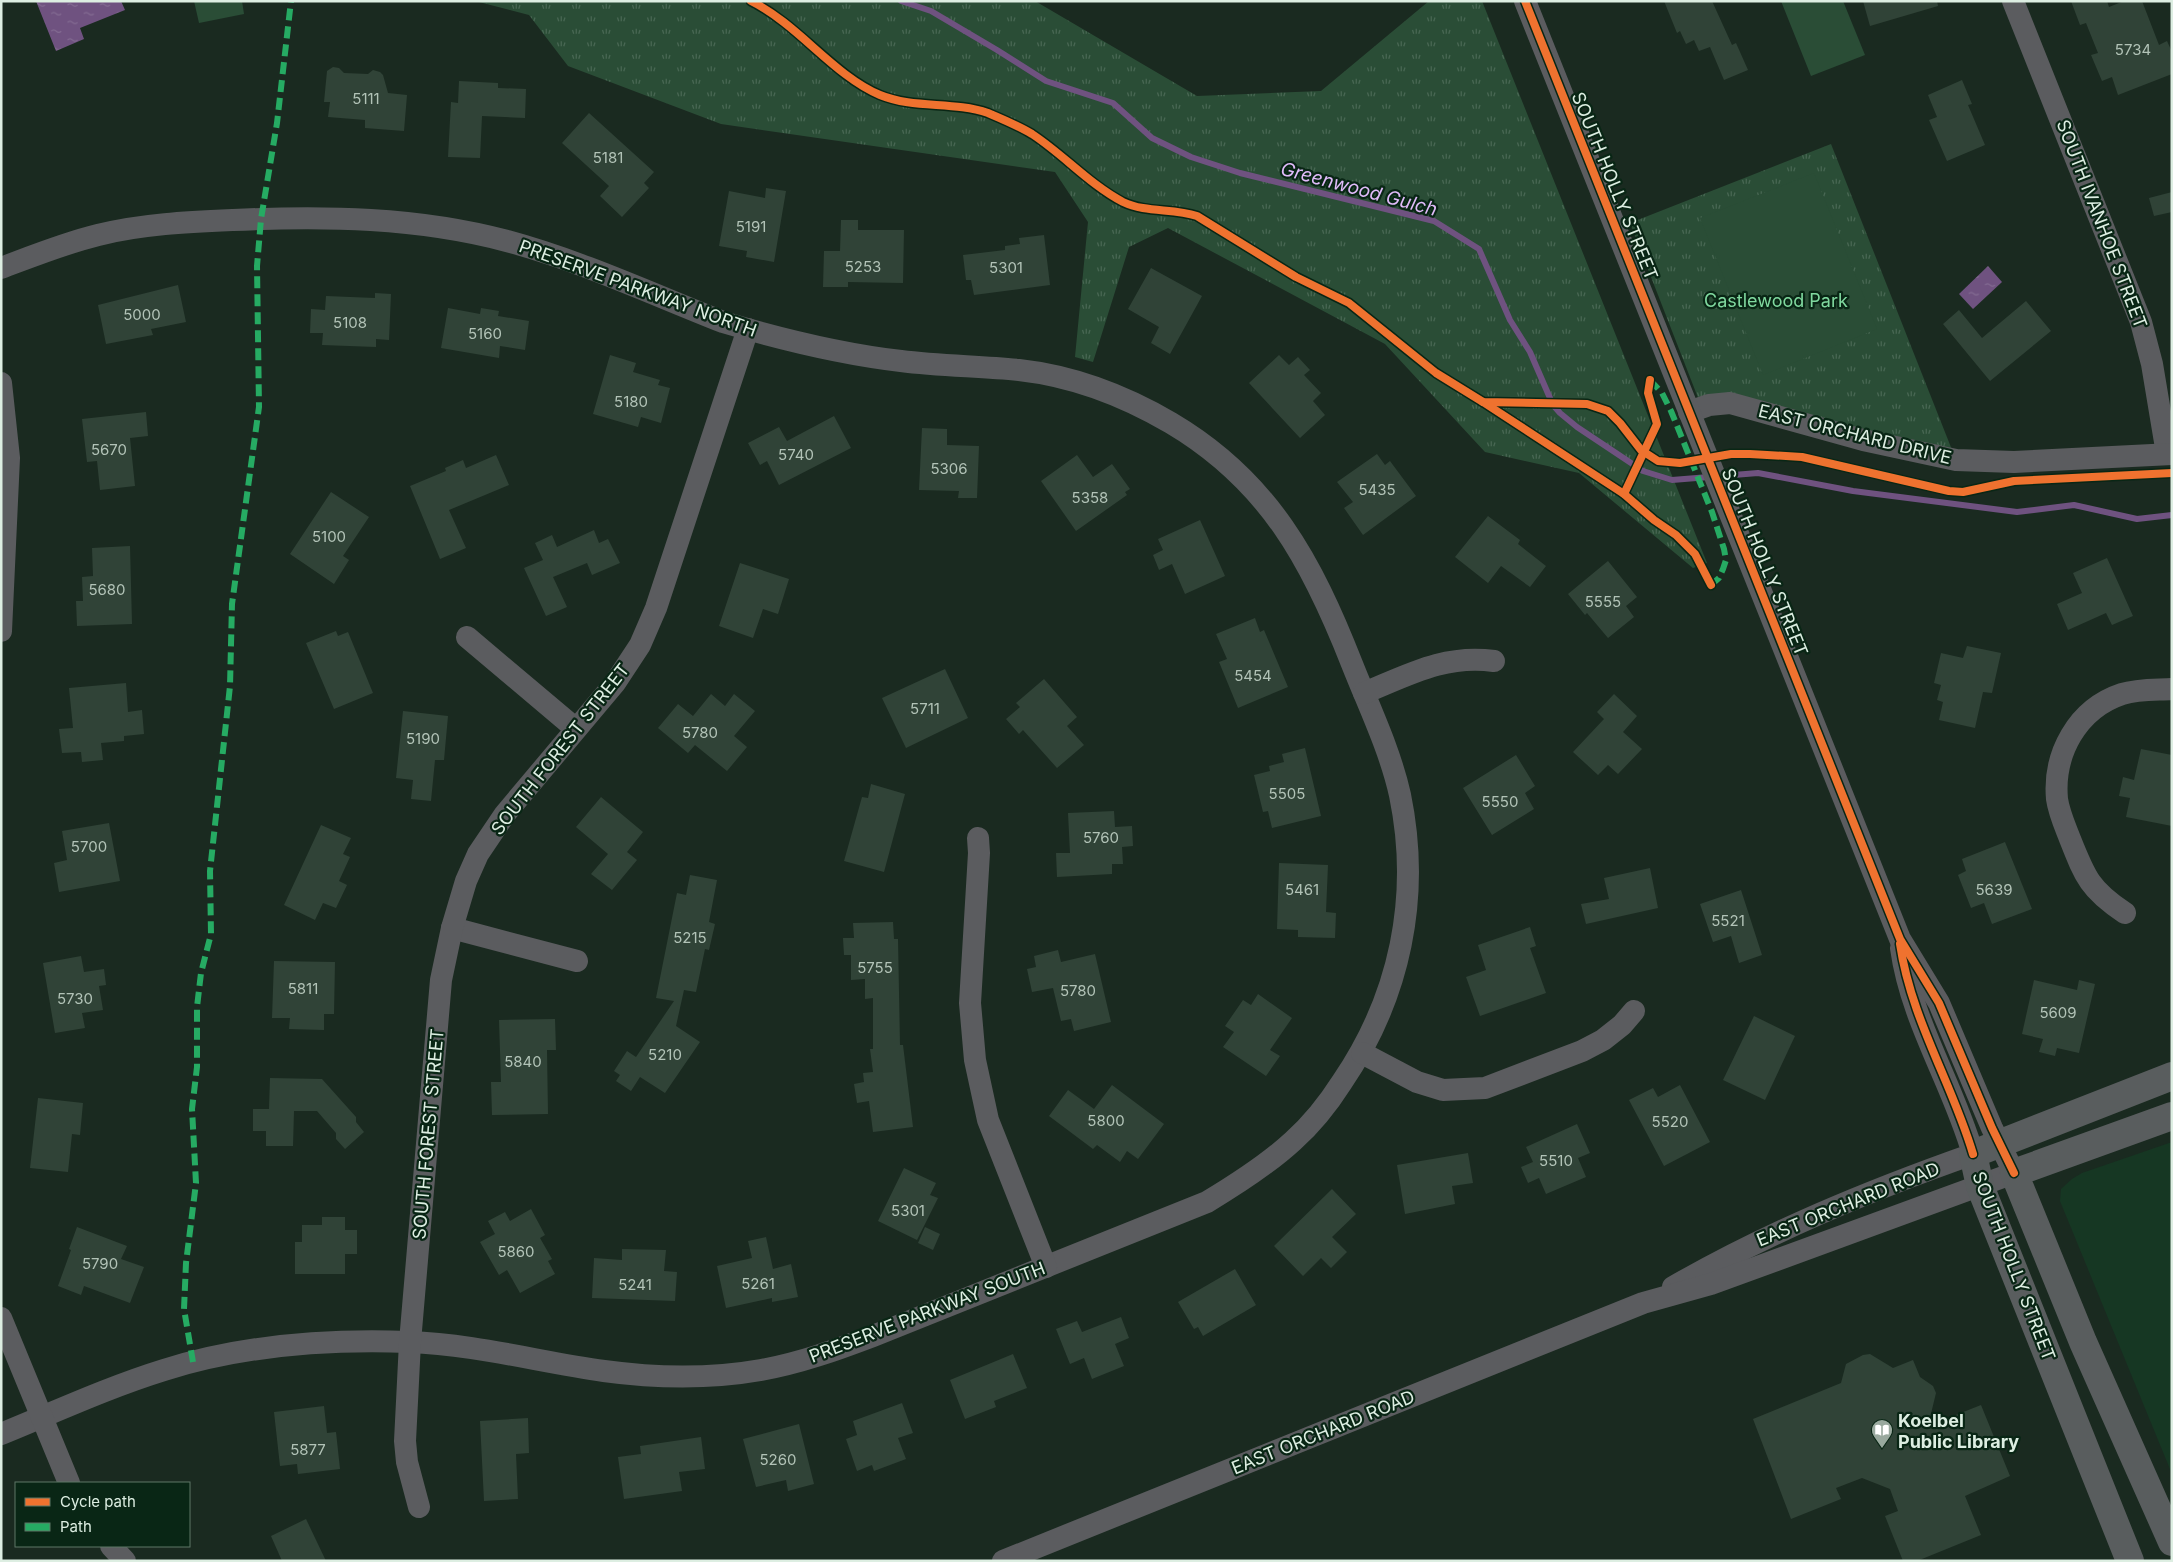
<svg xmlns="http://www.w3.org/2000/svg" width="2173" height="1562" font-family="Inter,sans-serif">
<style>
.built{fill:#163723}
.grass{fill:url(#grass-tufts)}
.pitch{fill:#2a4d36}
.water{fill:url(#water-ripples)}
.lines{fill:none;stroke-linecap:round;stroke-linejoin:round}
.stream{stroke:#6f5280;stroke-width:6}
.building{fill:#304337}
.minor{stroke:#5b5c5f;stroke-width:22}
.major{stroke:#595d5e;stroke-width:28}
.quiet{stroke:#26ab63;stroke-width:6;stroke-dasharray:12 6;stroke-linecap:butt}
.cycleway-casing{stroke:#092615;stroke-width:11}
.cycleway{stroke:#ef722f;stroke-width:8}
.labels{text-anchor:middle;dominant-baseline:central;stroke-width:4.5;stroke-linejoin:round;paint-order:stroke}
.number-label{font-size:15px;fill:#b2c3b7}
.street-label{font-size:18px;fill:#ddeee2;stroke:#092615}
.park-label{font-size:18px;fill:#80d99f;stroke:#092615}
.poi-label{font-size:18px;font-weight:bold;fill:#ddeee2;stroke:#092615;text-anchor:start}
.water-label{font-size:19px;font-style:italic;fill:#e1bbfa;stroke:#092615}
</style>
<defs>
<pattern id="grass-tufts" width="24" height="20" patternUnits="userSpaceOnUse" patternTransform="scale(1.25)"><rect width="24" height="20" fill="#2a4d36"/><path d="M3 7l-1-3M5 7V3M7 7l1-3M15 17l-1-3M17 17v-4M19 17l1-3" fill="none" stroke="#486753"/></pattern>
<pattern id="water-ripples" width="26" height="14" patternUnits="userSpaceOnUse" patternTransform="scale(1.25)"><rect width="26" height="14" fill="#6f5280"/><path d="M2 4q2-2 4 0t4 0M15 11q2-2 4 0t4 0" fill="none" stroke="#836b92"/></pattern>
</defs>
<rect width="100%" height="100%" fill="#1a2a20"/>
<!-- built -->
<polygon class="built" points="2172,1142 2172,1474 2060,1201 2061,1189 2072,1179 2082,1173"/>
<!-- grass -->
<g class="grass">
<polygon points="475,1 1035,1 1197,96 1321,91 1429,1 1482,1 1707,563 1693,568 1579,473 1485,452 1385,344 1168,228 1129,247 1093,362 1075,357 1088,222 1055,172 721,124 568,66 529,15"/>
<polygon points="1831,144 1956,460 1702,408 1630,223"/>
</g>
<!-- pitch -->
<g class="pitch">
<polygon points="194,1 242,1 244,14 199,23"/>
<polygon points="1781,1 1843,1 1865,55 1811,76"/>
<polygon points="1814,173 1877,329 1763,375 1700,218"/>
</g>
<!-- water -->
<g class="water">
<polygon points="36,1 121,1 125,10 80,28 84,39 56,51"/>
<polygon points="1988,266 2002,282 1973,309 1959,294"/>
</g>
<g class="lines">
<!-- stream -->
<polyline class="stream" points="901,1 931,11 997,50 1046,81 1113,103 1152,138 1191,157 1240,173 1434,221 1479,249 1510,320 1530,352 1553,405 1560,413 1577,427 1643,471 1672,480 1758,473 1853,491 2017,512 2074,505 2137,519 2172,515"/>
</g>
<!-- building -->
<g class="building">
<polygon points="1664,1 1712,1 1732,45 1736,43 1748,70 1724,80 1710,47 1699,51 1694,40 1686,44 1680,31 1677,33"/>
<polygon points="1863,1 1937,1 1938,6 1870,26"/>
<polygon points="2071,1 2107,1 2109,7 2124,1 2142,1 2159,45 2167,41 2172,52 2172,74 2118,95 2112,77 2102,81 2091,55 2098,53 2086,23 2080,25"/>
<polygon points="333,67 339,68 344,73 368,74 373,70 380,72 383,75 388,93 407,95 404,131 365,128 365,120 328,117 330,102 324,102 327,71"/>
<polygon points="1962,80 1972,104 1968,105 1985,145 1947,161 1929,120 1937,117 1928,95"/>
<polygon points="459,81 498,83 498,88 526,89 525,118 482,116 480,158 448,157 451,102 458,103"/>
<polygon points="589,113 654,172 644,183 649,188 622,217 600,196 609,186 562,143"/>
<polygon points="766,188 786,191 774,262 746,257 747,251 719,246 729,191 765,198"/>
<polygon points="2172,192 2172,212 2154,216 2149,198"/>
<polygon points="841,220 858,220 858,230 904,230 903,283 848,282 848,287 823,287 824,251 840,251"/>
<polygon points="1044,235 1050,285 974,295 971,280 966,280 963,255 1005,250 1005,246 1020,244 1019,238"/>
<polygon points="1151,268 1202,296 1170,354 1151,343 1159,327 1128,309"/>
<polygon points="178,285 186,322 151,329 153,335 106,344 98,305"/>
<polygon points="375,293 391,294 389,340 376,339 376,347 322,345 323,333 310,333 311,309 325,310 326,296 375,298"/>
<polygon points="2026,301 2051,331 1990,381 1943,324 1959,310 1982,338"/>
<polygon points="448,308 480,314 481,308 499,311 498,316 529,321 525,350 500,346 499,358 441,348"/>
<polygon points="610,355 636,363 633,372 660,380 658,385 670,388 661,423 641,417 638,427 593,414"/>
<polygon points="1279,355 1289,365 1298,357 1310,370 1304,375 1321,393 1313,401 1325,415 1300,438 1249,383"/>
<polygon points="146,412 148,436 130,438 135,486 100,490 97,461 87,462 82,419"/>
<polygon points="834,416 851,448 779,485 767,461 760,465 748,443 779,427 787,441"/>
<polygon points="922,428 947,429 947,445 979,446 977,498 958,498 959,491 919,490"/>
<polygon points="1377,454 1385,465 1390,461 1416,496 1363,535 1344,508 1353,502 1337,482"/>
<polygon points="496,455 509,485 449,510 466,548 440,559 410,486 446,471 445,468 463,460 466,468"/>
<polygon points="1077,455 1093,477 1112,464 1130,489 1125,492 1127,495 1076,531 1041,481"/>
<polygon points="331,492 369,517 343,556 349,560 334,584 290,554"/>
<polygon points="1488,516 1520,540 1518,544 1546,566 1530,587 1501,566 1488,583 1455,557"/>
<polygon points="1200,520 1225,576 1185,594 1172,564 1159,570 1153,555 1163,550 1158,539"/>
<polygon points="594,530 599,543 608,539 620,563 592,575 587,563 553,577 567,607 546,616 524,568 543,560 535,543 552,535 557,547"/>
<polygon points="130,546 132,624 77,626 76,601 83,601 82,577 93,576 92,548"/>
<polygon points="2107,558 2133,616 2112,625 2106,613 2068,630 2057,604 2082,593 2073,573"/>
<polygon points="1608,561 1637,597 1626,606 1634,617 1608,638 1587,613 1585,615 1568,594"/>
<polygon points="740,563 789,579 778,614 763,609 753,638 719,626"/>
<polygon points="1255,618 1260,632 1264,630 1288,687 1238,708 1219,662 1227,659 1216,634"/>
<polygon points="336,631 338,636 348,632 373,693 334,709 306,643"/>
<polygon points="1967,646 2001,653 1992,693 1983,692 1975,728 1939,720 1943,702 1937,700 1941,685 1934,683 1941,653 1963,658"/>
<polygon points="945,669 968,718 906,748 882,698"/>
<polygon points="1044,679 1077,717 1067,726 1084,745 1057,768 1023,730 1019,734 1006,719 1020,707 1016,703"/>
<polygon points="126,683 128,712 142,710 144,734 124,736 124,741 101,743 103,760 82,762 81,752 62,753 59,729 73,728 69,688"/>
<polygon points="711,694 725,706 734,694 755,711 734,736 747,747 727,771 695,745 688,753 658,728 678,704 693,716"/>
<polygon points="1614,694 1637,716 1623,732 1642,749 1618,774 1608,765 1598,775 1573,752 1604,719 1597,712"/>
<polygon points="403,711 448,716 444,760 435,760 431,801 411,799 413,780 396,778"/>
<polygon points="1305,748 1321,816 1272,828 1268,811 1263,812 1254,775 1270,771 1269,766 1284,762 1282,754"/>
<polygon points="2141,749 2172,755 2172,826 2126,817 2130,798 2119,796 2123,777 2134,780"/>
<polygon points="1516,755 1535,786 1525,793 1534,809 1492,835 1463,788"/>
<polygon points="871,784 905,794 884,872 844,861 862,797 868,798"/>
<polygon points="601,797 643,832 627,852 637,860 612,890 591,874 608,854 576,827"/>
<polygon points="1114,811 1115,827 1132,826 1133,846 1122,847 1123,864 1112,864 1112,874 1057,877 1056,853 1070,853 1068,813"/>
<polygon points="109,823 120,881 59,892 54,863 67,860 62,831"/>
<polygon points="321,825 351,838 343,854 350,857 339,881 347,885 336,908 323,903 315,920 284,905"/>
<polygon points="2005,842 2032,909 1992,924 1984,903 1971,908 1958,875 1966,871 1962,859"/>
<polygon points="1279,863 1328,865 1326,912 1336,913 1335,938 1298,937 1298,930 1277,929"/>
<polygon points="1650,868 1658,908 1586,924 1581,904 1609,899 1604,878"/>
<polygon points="690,875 717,880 709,922 715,924 709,950 705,949 696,992 684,990 676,1026 700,1042 665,1093 640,1077 631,1091 616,1081 620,1075 614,1071 627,1051 636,1057 674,1001 656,998 677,893 686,895"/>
<polygon points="1741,890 1762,955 1739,963 1731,936 1713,942 1700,904"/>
<polygon points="893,922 894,939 898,939 900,1045 903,1045 913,1127 873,1132 869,1101 857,1103 854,1084 864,1082 863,1073 873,1072 870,1049 873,1049 873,998 865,999 865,979 851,980 851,955 844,955 843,938 854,938 853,923"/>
<polygon points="1530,927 1536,946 1530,948 1546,993 1480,1016 1466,977 1486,970 1478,945"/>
<polygon points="1058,950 1061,962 1095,954 1111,1022 1074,1031 1071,1019 1061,1021 1053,988 1032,992 1027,969 1036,967 1034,956"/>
<polygon points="81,956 84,972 104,969 106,985 99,986 103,1010 82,1013 85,1028 55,1033 43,963"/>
<polygon points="274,961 335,962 334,1014 324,1014 324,1030 289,1029 290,1018 272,1018"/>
<polygon points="2034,980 2077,990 2079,980 2095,984 2079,1053 2057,1048 2055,1056 2039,1052 2043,1039 2022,1034"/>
<polygon points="1258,994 1292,1018 1270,1050 1280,1056 1266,1076 1223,1047 1234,1032 1225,1026 1243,1000 1251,1005"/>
<polygon points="1754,1016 1795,1036 1765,1100 1723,1080"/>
<polygon points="555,1019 556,1050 547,1050 548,1114 492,1115 491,1082 501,1082 499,1020"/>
<polygon points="270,1078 322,1079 356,1117 356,1122 364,1132 345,1149 336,1139 336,1133 317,1111 294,1111 293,1146 266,1146 266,1131 253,1131 253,1109 269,1109"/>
<polygon points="1112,1085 1164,1124 1138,1159 1127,1151 1120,1162 1097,1145 1093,1149 1049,1116 1068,1090 1094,1109"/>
<polygon points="1680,1085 1710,1142 1664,1166 1629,1100 1653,1088 1658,1097"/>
<polygon points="38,1098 83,1103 80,1135 72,1134 68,1172 30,1168"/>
<polygon points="1577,1124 1590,1153 1578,1158 1586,1177 1546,1194 1539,1178 1528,1183 1521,1167 1533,1162 1526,1147"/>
<polygon points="1468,1153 1473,1183 1452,1186 1455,1204 1405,1214 1397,1165"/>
<polygon points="904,1168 936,1183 930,1195 938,1198 917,1240 878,1221"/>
<polygon points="1332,1189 1356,1214 1332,1237 1347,1252 1331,1268 1321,1258 1303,1276 1274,1246"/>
<polygon points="531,1209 545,1235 540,1238 552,1259 548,1261 555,1274 520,1293 507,1270 499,1275 480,1242 495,1234 488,1221 505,1212 510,1221"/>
<polygon points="322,1217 345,1217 345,1230 357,1230 357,1254 345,1254 345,1274 295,1274 295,1242 302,1242 302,1225 322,1225"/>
<polygon points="77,1227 127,1246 121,1259 144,1267 130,1303 84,1286 81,1295 58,1286 71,1250 69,1249"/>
<polygon points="925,1227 940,1234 933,1250 918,1243"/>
<polygon points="766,1237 773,1269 791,1264 798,1297 772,1302 772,1298 726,1308 717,1266 752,1258 748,1241"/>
<polygon points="622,1249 666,1250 664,1271 677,1272 675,1301 592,1298 594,1258 622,1260"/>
<polygon points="1235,1269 1256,1305 1203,1336 1198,1327 1194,1329 1178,1302"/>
<polygon points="1121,1317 1129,1338 1115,1344 1124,1366 1092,1379 1084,1358 1070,1364 1056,1329 1077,1321 1082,1332"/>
<polygon points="1013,1354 1027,1388 994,1401 996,1407 965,1419 950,1380"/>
<polygon points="1870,1354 1893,1368 1913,1360 1920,1377 1933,1386 1936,1393 1928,1426 1981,1405 2010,1476 1965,1496 1981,1535 1917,1561 1903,1561 1885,1516 1898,1511 1890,1489 1862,1478 1836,1488 1841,1499 1791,1519 1753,1419 1841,1383 1846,1364 1863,1355"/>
<polygon points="902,1403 913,1433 898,1438 906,1459 874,1471 872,1465 857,1471 846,1439 857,1435 853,1421"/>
<polygon points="324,1406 327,1433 336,1432 340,1469 298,1474 297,1464 280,1466 274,1412"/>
<polygon points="528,1418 529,1453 516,1454 518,1499 484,1501 480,1421"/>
<polygon points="799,1424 814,1484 788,1491 786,1480 756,1487 743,1439"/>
<polygon points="701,1437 705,1469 679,1472 682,1491 624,1499 618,1457 641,1454 640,1446"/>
<polygon points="306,1519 326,1561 282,1561 271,1536"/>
</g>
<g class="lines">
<!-- minor -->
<g class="minor">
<polyline points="2013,1 2141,322 2152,364 2167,454"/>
<path d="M 1,268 C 33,256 65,243 98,235 C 142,224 188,222 233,220 C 325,216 417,217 507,241 C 581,261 652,294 723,322 C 780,339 841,354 901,361 C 940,366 980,366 1019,370 C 1073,376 1125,396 1171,423 C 1269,481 1312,562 1352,664 C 1369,707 1390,750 1400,795 C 1421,897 1400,997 1342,1082 C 1328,1104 1312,1124 1293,1141 C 1267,1165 1237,1184 1207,1202 L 873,1336 C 836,1350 800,1363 761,1370 C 710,1379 655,1378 604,1371 C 540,1362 473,1344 409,1342 C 327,1339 243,1345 164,1370 C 109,1387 55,1412 1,1434"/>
<polyline points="1,383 9,458 1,631"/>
<polyline points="1689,412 1709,405 1730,403 1863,440 1956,460 2014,462 2172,454"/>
<polyline points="467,637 576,729"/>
<path d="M 1364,693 C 1408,675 1445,654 1494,661"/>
<polyline points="978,838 979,853 970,1003 975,1060 988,1120 1046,1267"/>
<path d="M 2125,913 C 2090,890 2085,877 2070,839 C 2065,826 2059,813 2057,799 C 2053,754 2077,709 2122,694 C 2138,689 2156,690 2172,689"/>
<polyline points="452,928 577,961"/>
<polyline points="1362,1053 1417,1082 1443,1090 1485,1088 1582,1051 1603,1040 1622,1025 1634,1011"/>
<path d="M 1673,1287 C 1769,1232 1868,1191 1973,1154 C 1953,1084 1911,1021 1901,948"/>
<polyline points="1,1318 69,1483"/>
<polyline points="419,1507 407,1462 405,1441 410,1342 441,980 452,928 466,881 478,854 505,814 615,683 640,645 656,608 748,329"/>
<polyline points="111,1546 125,1561"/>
<polyline points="1003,1561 1643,1303 1711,1284 2014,1173 1992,1128 1939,1003 1900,939 1525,1"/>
</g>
<!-- major -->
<g class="major">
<polyline points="2172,1116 2014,1173 2083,1342 2172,1542"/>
<polyline points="2130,1561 1980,1186 1973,1154 2172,1076"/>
</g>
<!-- quiet -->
<g class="quiet">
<polyline points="1650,380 1662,393 1671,411 1712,512 1724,549 1726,560 1723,569 1719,578 1711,585"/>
<polyline points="193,1362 184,1309 186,1263 196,1183 192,1109 197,1067 197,1007 201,973 211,934 210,871 230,686 232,604 259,407 257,266 261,219 277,123 291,1"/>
</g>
<!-- cycleway casing -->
<g class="cycleway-casing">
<g id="cycleway">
<path d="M 751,1 C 799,25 833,75 880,95 C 914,109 953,101 988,113 C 1002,119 1019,126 1032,134 C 1064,155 1089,184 1123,202 C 1146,213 1173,208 1197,216 L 1296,277 L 1349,303 L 1436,373 L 1483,402 L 1587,404 L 1608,411 L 1620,423 L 1641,450 L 1658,461 L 1680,463 L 1731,454 L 1750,454 L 1802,457 L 1949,491 L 1963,492 L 2014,481 L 2172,473"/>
<polyline points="1525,1 1900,939 1939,1003 1992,1128 2014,1173"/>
<polyline points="1483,402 1624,494 1654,520 1676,535 1695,554 1711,585"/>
<polyline points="1624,494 1657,424 1648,393 1650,380"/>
<path d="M 1900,944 C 1911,1019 1952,1083 1973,1154"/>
</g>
</g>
<!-- cycleway -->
<use href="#cycleway" class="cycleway"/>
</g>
<!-- icons -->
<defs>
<g id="library-pin" transform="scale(1.125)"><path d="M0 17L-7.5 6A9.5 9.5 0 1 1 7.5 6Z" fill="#99a99e" stroke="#092615"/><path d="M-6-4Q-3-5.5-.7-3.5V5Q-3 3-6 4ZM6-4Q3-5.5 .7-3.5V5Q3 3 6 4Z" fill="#fff"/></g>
</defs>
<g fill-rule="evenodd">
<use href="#library-pin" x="1882" y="1430"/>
</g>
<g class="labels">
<!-- number labels -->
<g class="number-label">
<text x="2133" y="49">5734</text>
<text x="366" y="98">5111</text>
<text x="608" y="157">5181</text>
<text x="751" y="226">5191</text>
<text x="863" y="266">5253</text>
<text x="1006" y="267">5301</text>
<text x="142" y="314">5000</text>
<text x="350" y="322">5108</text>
<text x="485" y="333">5160</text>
<text x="631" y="401">5180</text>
<text x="109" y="449">5670</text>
<text x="796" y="454">5740</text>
<text x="949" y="468">5306</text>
<text x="1377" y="489">5435</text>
<text x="1090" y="497">5358</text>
<text x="329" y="536">5100</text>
<text x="107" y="589">5680</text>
<text x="1603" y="601">5555</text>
<text x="1253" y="675">5454</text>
<text x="925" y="708">5711</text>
<text x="700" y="732">5780</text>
<text x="423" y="738">5190</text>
<text x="1287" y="793">5505</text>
<text x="1500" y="801">5550</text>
<text x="1101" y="837">5760</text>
<text x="89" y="846">5700</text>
<text x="1302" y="889">5461</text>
<text x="1994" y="889">5639</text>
<text x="1728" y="920">5521</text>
<text x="690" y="937">5215</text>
<text x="875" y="967">5755</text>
<text x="303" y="988">5811</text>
<text x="1078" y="990">5780</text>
<text x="75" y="998">5730</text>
<text x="2058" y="1012">5609</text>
<text x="665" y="1054">5210</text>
<text x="523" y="1061">5840</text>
<text x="1106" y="1120">5800</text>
<text x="1670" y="1121">5520</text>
<text x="1556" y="1160">5510</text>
<text x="908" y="1210">5301</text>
<text x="516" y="1251">5860</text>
<text x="100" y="1263">5790</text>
<text x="758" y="1283">5261</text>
<text x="635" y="1284">5241</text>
<text x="308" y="1449">5877</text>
<text x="778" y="1459">5260</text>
</g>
<!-- street labels -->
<g class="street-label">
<text transform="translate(1615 186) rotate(68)">SOUTH HOLLY STREET</text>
<text transform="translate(2102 224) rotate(69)">SOUTH IVANHOE STREET</text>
<text transform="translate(638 288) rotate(20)">PRESERVE PARKWAY NORTH</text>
<text transform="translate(1855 434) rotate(14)">EAST ORCHARD DRIVE</text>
<text transform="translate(1765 562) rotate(68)">SOUTH HOLLY STREET</text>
<text transform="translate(560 749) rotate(-52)">SOUTH FOREST STREET</text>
<text transform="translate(428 1134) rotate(-85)">SOUTH FOREST STREET</text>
<text transform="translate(1848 1204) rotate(-22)">EAST ORCHARD ROAD</text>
<text transform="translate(2014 1266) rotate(69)">SOUTH HOLLY STREET</text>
<text transform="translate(927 1312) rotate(-21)">PRESERVE PARKWAY SOUTH</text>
<text transform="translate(1323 1432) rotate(-22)">EAST ORCHARD ROAD</text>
</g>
<!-- park labels -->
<g class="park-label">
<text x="1776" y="300">Castlewood Park</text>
</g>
<!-- poi labels -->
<g class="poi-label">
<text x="1898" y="1420">Koelbel<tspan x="1898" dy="21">Public Library</tspan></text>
</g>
<!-- water labels -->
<g class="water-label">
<text transform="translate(1359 189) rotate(15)">Greenwood Gulch</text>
</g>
</g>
<!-- border -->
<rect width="2173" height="1562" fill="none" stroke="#ddeee2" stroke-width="5"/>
<!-- legend -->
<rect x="15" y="1482" width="175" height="65" fill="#092615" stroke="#5e7667"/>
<rect x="25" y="1498" width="25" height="8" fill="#ef722f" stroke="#5e7667"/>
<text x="60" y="1507" font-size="15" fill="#ddeee2">Cycle path</text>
<rect x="25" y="1523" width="25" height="8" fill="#26ab63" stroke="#5e7667"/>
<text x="60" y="1532" font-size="15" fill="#ddeee2">Path</text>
</svg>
